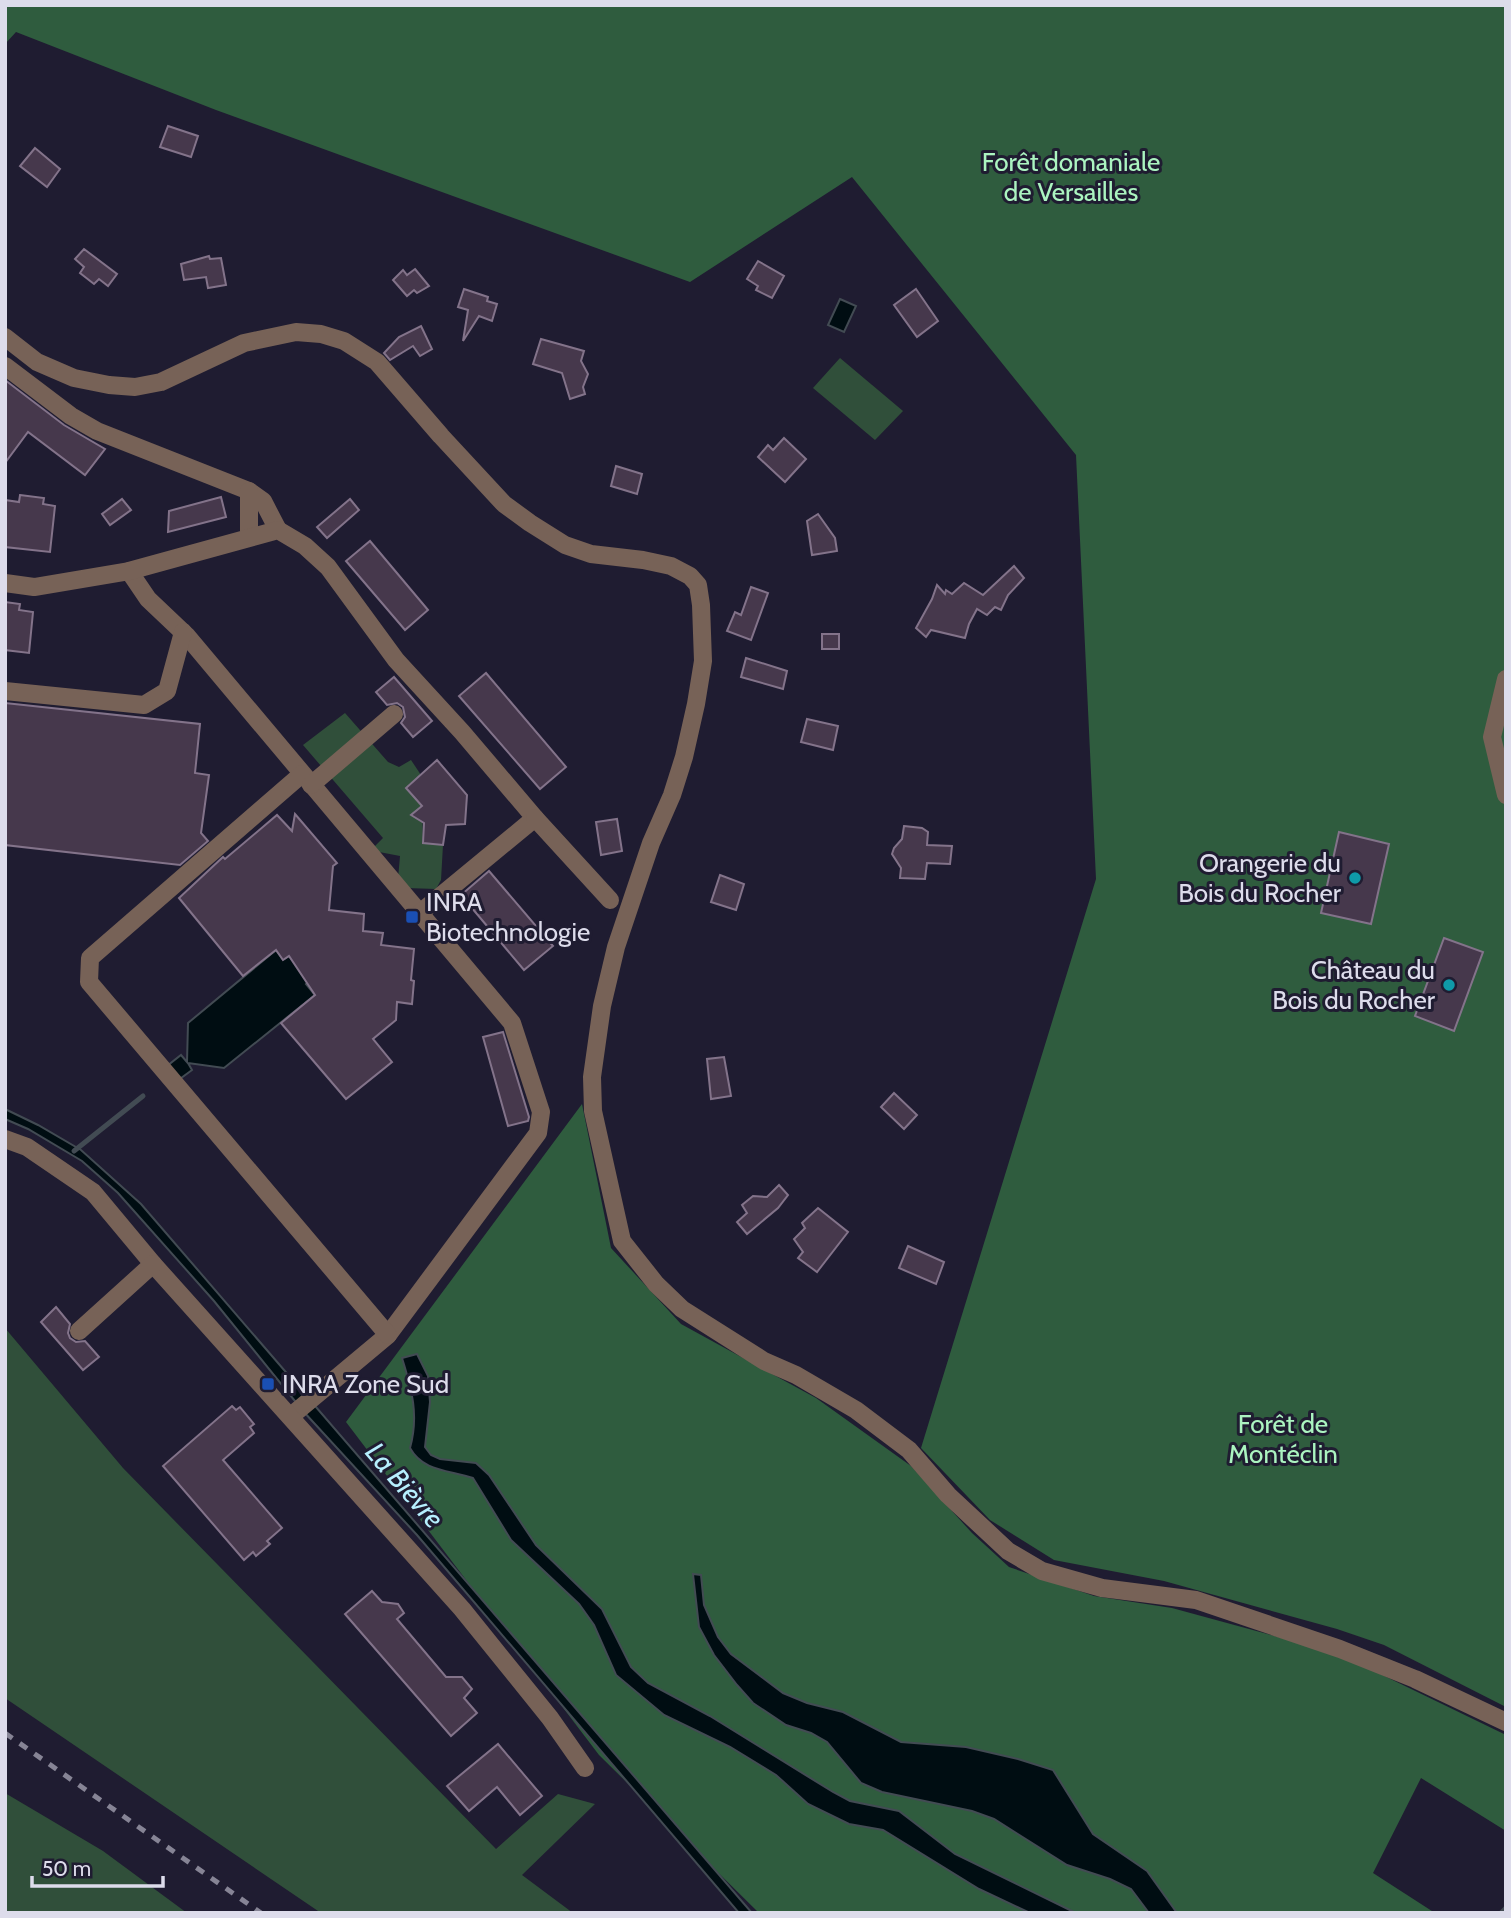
<svg xmlns="http://www.w3.org/2000/svg" width="1511" height="1918" font-family="Cabin,sans-serif">
<style>
.green{fill:#304f3a}
.forest{fill:#2f5c3e}
.water{fill:#000d12;stroke:#424b53;stroke-width:2}
.lines{fill:none;stroke-linecap:round;stroke-linejoin:round}
.stream{stroke:#424b53;stroke-width:5}
.building{fill:#46384c;stroke:#83738a;stroke-width:2}
.minor{stroke:#776257;stroke-width:18}
.rail{stroke:#868495;stroke-width:5;stroke-dasharray:9 9;stroke-linecap:butt}
.culture-dot{fill:#0f9aa8;stroke:#1f1c31;stroke-width:2.5}
.transit-dot{fill:#1a4fb4;stroke:#1f1c31;stroke-width:2.5}
.labels{text-anchor:middle;dominant-baseline:central;stroke-width:6;stroke-linejoin:round;paint-order:stroke}
.park-label{font-size:26px;fill:#abf4c0;stroke:#1f1c31}
.poi-label{font-size:26px;fill:#dddceb;stroke:#1f1c31;text-anchor:end}
.water-label{font-size:28px;font-style:italic;fill:#b6effe;stroke:#1f1c31}
</style>
<rect width="100%" height="100%" fill="#1f1c31"/>
<!-- green -->
<g class="green">
<polygon points="840,358 903,411 875,440 813,388"/>
<polygon points="345,713 388,762 399,767 411,760 421,775 406,788 422,806 423,843 443,845 441,880 436,889 406,888 398,879 400,856 374,851 372,849 383,838 303,745"/>
<polygon points="5,1328 123,1468 496,1849 558,1794 595,1804 522,1875 573,1913 321,1913 5,1698"/>
<polygon points="5,1793 103,1851 187,1913 7,1913"/>
</g>
<!-- forest -->
<g class="forest">
<polygon points="5,5 1506,5 1506,1707 1384,1645 1337,1629 1164,1581 1054,1560 990,1520 921,1448 1096,879 1076,455 852,177 690,282 216,110 16,32 5,44"/>
<polygon points="582,1104 611,1248 681,1324 816,1398 911,1466 972,1533 1009,1567 1094,1596 1172,1608 1337,1653 1506,1735 1506,1831 1421,1778 1373,1873 1435,1913 759,1913 599,1755 346,1422"/>
</g>
<!-- water -->
<g class="water">
<polygon points="840,299 856,306 844,332 828,325"/>
<polygon points="276,950 283,960 289,956 310,980 306,984 315,995 224,1068 188,1063 192,1070 177,1081 167,1066 181,1055 187,1062 188,1023"/>
<polygon points="5,1109 38,1125 81,1150 141,1204 752,1913 739,1913 417,1535 303,1411 214,1301 118,1193 82,1161 28,1129 5,1119"/>
<path d="M 417,1354 L 428,1376 L 430,1402 L 425,1447 L 431,1455 L 440,1459 L 476,1463 L 489,1475 L 536,1545 L 602,1609 L 631,1667 L 648,1683 L 710,1716 L 833,1792 L 850,1801 L 899,1811 L 955,1854 L 1076,1913 L 1030,1913 L 979,1889 L 883,1830 L 849,1824 L 808,1804 L 776,1775 L 730,1747 L 664,1715 L 616,1675 L 594,1625 L 579,1604 L 511,1540 L 473,1478 C 450,1470 423,1472 410,1448 C 419,1416 412,1390 402,1358 Z"/>
<polygon points="693,1574 701,1575 704,1605 718,1637 731,1654 783,1693 807,1703 843,1712 901,1742 966,1747 1018,1759 1053,1770 1093,1834 1147,1871 1177,1913 1149,1913 1131,1889 1110,1879 1067,1865 994,1819 972,1811 882,1792 861,1783 827,1742 811,1733 786,1725 753,1703 737,1685 714,1655 699,1627"/>
</g>
<g class="lines">
<!-- stream -->
<g class="stream">
<polyline points="74,1151 143,1096"/>
<polyline points="1501,1913 1506,1908"/>
</g>
</g>
<!-- building -->
<g class="building">
<polygon points="168,126 198,136 191,157 160,147"/>
<polygon points="35,148 60,169 47,187 20,166"/>
<polygon points="84,249 117,274 108,286 99,279 94,284 80,273 84,267 75,259"/>
<polygon points="209,256 210,259 221,258 226,285 208,288 206,277 184,280 181,264"/>
<polygon points="758,261 784,276 772,298 756,290 758,286 747,279"/>
<polygon points="415,269 429,286 417,293 414,290 407,296 393,280 403,270 407,275"/>
<polygon points="464,289 488,297 487,301 497,304 492,321 479,316 463,341 468,310 458,307"/>
<polygon points="916,289 938,321 917,337 894,305"/>
<polygon points="421,326 432,349 420,356 413,346 390,360 384,353 399,337"/>
<polygon points="541,339 584,351 581,361 588,374 583,387 585,394 570,399 562,373 533,364"/>
<polygon points="5,380 64,425 105,449 85,475 28,432 5,463"/>
<polygon points="784,438 806,459 785,482 758,457 768,445 773,450"/>
<polygon points="616,466 642,474 637,494 611,486"/>
<polygon points="20,495 44,498 43,504 55,506 50,552 5,547 5,500 19,502"/>
<polygon points="221,497 226,517 168,532 169,511"/>
<polygon points="122,499 131,510 110,525 102,514"/>
<polygon points="350,499 359,510 327,538 317,527"/>
<polygon points="818,514 835,538 837,551 812,555 807,521"/>
<polygon points="370,541 428,610 405,630 346,561"/>
<polygon points="1014,566 1024,578 1008,595 1001,610 995,607 987,615 977,609 969,624 965,638 931,630 926,637 916,628 932,599 937,585 945,594 946,590 952,594 964,583 983,595"/>
<polygon points="751,587 768,593 751,640 727,631 735,612 741,615"/>
<polygon points="5,602 20,604 19,610 33,612 29,653 5,650"/>
<rect x="822" y="634" width="17" height="15"/>
<polygon points="746,658 787,671 783,689 741,677"/>
<polygon points="486,673 566,767 540,789 459,696"/>
<polygon points="394,677 432,721 413,737 401,723 405,717 403,707 397,703 387,705 376,692"/>
<polygon points="5,703 200,724 195,773 209,775 201,833 208,841 180,865 5,845"/>
<polygon points="807,719 838,726 833,750 801,742"/>
<polygon points="437,760 467,795 465,824 446,825 443,845 423,843 424,823 411,815 422,806 406,788"/>
<polygon points="295,814 337,863 333,866 329,910 364,914 363,931 383,933 381,945 414,949 411,980 414,981 412,1004 397,1002 396,1020 373,1039 392,1062 346,1099 281,1023 315,995 289,956 283,960 276,950 243,976 179,898 223,857 225,859 277,815 292,831"/>
<polygon points="617,819 622,851 601,855 596,822"/>
<polygon points="904,826 922,828 928,832 927,845 952,846 950,864 927,863 925,879 900,878 901,868 892,854 894,848 902,839"/>
<polygon points="1339,832 1389,844 1371,924 1321,913"/>
<polygon points="489,871 553,946 524,970 461,895"/>
<polygon points="720,875 744,884 736,910 711,902"/>
<polygon points="1444,938 1483,952 1454,1031 1415,1016"/>
<polygon points="503,1032 529,1117 528,1121 508,1126 483,1037"/>
<polygon points="724,1057 731,1096 711,1099 707,1059"/>
<polygon points="894,1093 917,1115 904,1129 881,1107"/>
<polygon points="779,1185 788,1195 778,1208 747,1234 737,1222 747,1213 742,1205 753,1196 767,1197"/>
<polygon points="818,1208 848,1232 817,1272 798,1258 803,1252 794,1239 805,1228 802,1223"/>
<polygon points="908,1246 944,1262 936,1284 899,1268"/>
<polygon points="56,1307 70,1324 68,1333 70,1338 76,1342 85,1341 99,1357 83,1370 41,1322"/>
<polygon points="232,1406 236,1410 240,1407 254,1424 250,1427 254,1433 223,1460 282,1528 267,1541 270,1544 256,1556 253,1552 244,1560 163,1466"/>
<polygon points="372,1591 382,1602 398,1604 404,1613 397,1619 446,1677 462,1677 472,1689 464,1698 477,1713 451,1736 345,1614"/>
<polygon points="498,1744 542,1796 520,1815 497,1787 469,1811 447,1786"/>
</g>
<g class="lines">
<!-- minor -->
<g class="minor">
<polyline points="5,337 37,362 74,378 109,385 135,387 161,382 244,343 296,332 321,334 344,341 377,362 441,436 504,504 530,523 565,545 591,554 643,560 671,566 690,576 698,585 701,605 703,661 696,704 684,757 672,795 651,843 616,947 602,1006 592,1077 593,1111 622,1241 656,1284 682,1309 764,1361 796,1375 856,1410 909,1450 948,1495 1008,1551 1042,1571 1102,1588 1196,1600 1340,1649 1415,1679 1506,1722"/>
<polyline points="5,366 71,416 97,431 249,491 263,501 278,530"/>
<polyline points="249,491 249,537"/>
<polyline points="129,571 148,599 187,636 512,1023 541,1112 538,1133 388,1335 291,1416"/>
<polyline points="5,583 34,587 129,571 278,530 305,546 328,567 396,660 462,732 535,818 420,913"/>
<polyline points="1506,679 1492,737 1506,795"/>
<polyline points="5,691 144,705 167,691 183,632"/>
<polyline points="302,774 90,958 89,982 388,1335"/>
<polyline points="311,785 394,714"/>
<polyline points="535,818 610,900"/>
<polyline points="5,1139 27,1147 93,1192 153,1264 462,1609 550,1718 585,1768"/>
<polyline points="79,1331 153,1264"/>
</g>
<!-- rail -->
<polyline class="rail" points="5,1733 261,1913"/>
</g>
<!-- markers -->
<g class="culture-dot">
<circle cx="1355" cy="878" r="7"/>
<circle cx="1449" cy="985" r="7"/>
</g>
<g class="transit-dot">
<rect x="405" y="910" width="14" height="14" rx="3.5"/>
<rect x="261" y="1377" width="14" height="14" rx="3.5"/>
</g>
<g class="labels">
<!-- park labels -->
<g class="park-label">
<text x="1071" y="162">Forêt domaniale<tspan x="1071" dy="30">de Versailles</tspan></text>
<text x="1283" y="1424">Forêt de<tspan x="1283" dy="30">Montéclin</tspan></text>
</g>
<!-- poi labels -->
<g class="poi-label">
<text x="1341" y="863">Orangerie du<tspan x="1341" dy="30">Bois du Rocher</tspan></text>
<text x="426" y="902" text-anchor="start">INRA<tspan x="426" dy="30">Biotechnologie</tspan></text>
<text x="1435" y="970">Château du<tspan x="1435" dy="30">Bois du Rocher</tspan></text>
<text x="282" y="1384" text-anchor="start">INRA Zone Sud</text>
</g>
<!-- water labels -->
<g class="water-label">
<text transform="translate(405 1485) rotate(49)">La Bièvre</text>
</g>
</g>
<!-- border -->
<rect width="1511" height="1918" fill="none" stroke="#dddceb" stroke-width="14"/>
<!-- scale -->
<path d="M32 1876v10h131v-10" fill="none" stroke="#dddceb" stroke-width="3.5"/>
<text x="42" y="1876" font-size="21" fill="#dddceb" stroke="#1f1c31" stroke-width="5" paint-order="stroke">50 m</text>
</svg>
